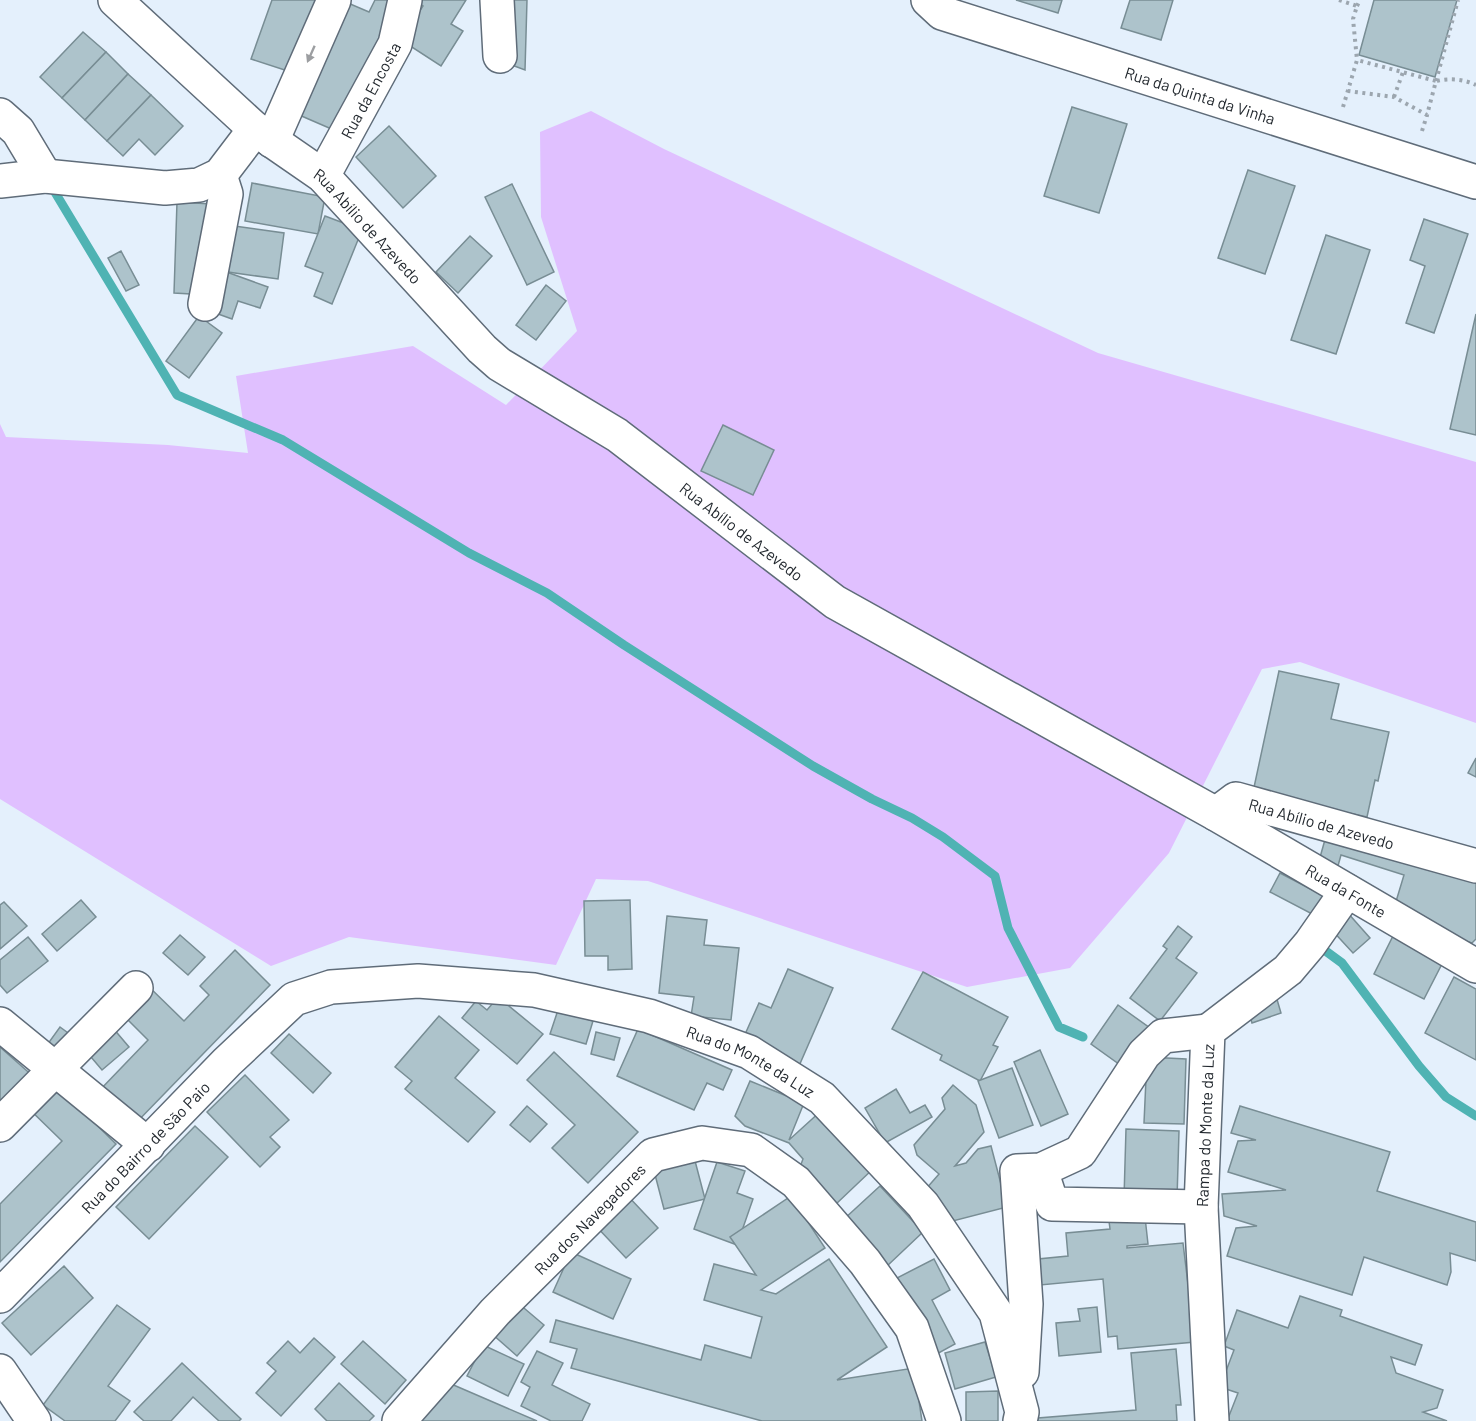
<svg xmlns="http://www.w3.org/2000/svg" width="1476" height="1421" font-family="Barlow,sans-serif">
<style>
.green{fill:#e0c0ff}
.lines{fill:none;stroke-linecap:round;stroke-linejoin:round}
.stream{stroke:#4fb3b3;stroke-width:9}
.building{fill:#adc3cb;stroke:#788d94;stroke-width:1.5}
.minor-casing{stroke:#5f6c79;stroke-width:36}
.path{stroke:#9ca6af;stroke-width:4;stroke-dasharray:3 4.5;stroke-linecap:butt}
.minor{stroke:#fff;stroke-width:33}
.oneway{fill:#9c9ea1}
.labels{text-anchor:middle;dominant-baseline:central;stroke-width:6;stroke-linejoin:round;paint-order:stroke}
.street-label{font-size:16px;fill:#22282e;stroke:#e4f0fc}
</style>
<rect width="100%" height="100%" fill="#e4f0fc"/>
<!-- green -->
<polygon class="green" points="591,111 664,149 1098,353 1476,462 1476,723 1300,662 1262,669 1169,853 1070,968 967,987 648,881 596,879 556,965 349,937 271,966 0,799 0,424 6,437 168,445 248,453 236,376 413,346 506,405 577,331 541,217 540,132"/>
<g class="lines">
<!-- stream -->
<g class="stream">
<polyline points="53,189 177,395 283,440 469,553 547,593 624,645 813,766 872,799 912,818 943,837 995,876 1008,928 1059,1027 1083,1037"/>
<polyline points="1327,952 1342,963 1419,1066 1446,1097 1476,1116"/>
</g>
</g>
<!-- building -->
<g class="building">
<polygon points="272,0 318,0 294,73 251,59"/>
<polygon points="341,0 369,12 375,0 401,0 343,134 290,111"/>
<polygon points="414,0 466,0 451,24 463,31 441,66 401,40 423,6"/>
<polygon points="502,0 527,0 525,70 501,61"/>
<polygon points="1016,0 1062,0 1058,13"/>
<polygon points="1130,0 1173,0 1161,40 1121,28"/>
<polygon points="1374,0 1457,0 1435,77 1359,55"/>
<polygon points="83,32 106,52 62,98 40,77"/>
<polygon points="106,52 128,74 85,120 62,98"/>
<polygon points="128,74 151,95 107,141 85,120"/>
<polygon points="151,95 183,126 155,155 139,139 123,156 107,141"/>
<polygon points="1072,107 1127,124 1099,213 1044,196"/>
<polygon points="389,126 436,176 403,208 356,157"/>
<polygon points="1248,170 1295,186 1265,274 1218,258"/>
<polygon points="252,183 325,197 318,234 245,221"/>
<polygon points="512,184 554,272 527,285 485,197"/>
<polygon points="177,202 212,204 208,295 174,293"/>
<polygon points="325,216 362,230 332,304 314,296 323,273 305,266"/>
<polygon points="1424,219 1468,234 1434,333 1406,323 1425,266 1410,260"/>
<polygon points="227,225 284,233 278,279 221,271"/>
<polygon points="1326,235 1370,250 1336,354 1291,340"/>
<polygon points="470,236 492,256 458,293 436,272"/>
<polygon points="121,251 139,285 126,291 108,258"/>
<polygon points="221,270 268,287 260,308 238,301 232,319 207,310"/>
<polygon points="546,285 566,301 536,340 516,325"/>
<polygon points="1476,314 1476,435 1450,429"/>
<polygon points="199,316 222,333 189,378 166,361"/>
<polygon points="723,425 774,450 753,495 701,471"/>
<polygon points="1279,671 1339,684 1331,719 1389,732 1378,781 1375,780 1367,817 1253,792"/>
<polygon points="1476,758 1476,777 1468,773"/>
<polygon points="1328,829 1476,874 1476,939 1472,943 1391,918 1404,875 1341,855 1336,873 1317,868"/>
<polygon points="1280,873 1324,896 1314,915 1270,892"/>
<polygon points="81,900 96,917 57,951 42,934"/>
<polygon points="630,900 632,969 608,970 608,956 585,956 584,901"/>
<polygon points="4,902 27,926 0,949 0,905"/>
<polygon points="1347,912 1370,938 1353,953 1330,928"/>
<polygon points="667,916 707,920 704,945 739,948 731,1020 691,1016 694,997 659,993"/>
<polygon points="1178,926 1192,937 1176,958 1197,973 1160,1021 1130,998 1167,949 1163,946"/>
<polygon points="1396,930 1446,956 1424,999 1374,974"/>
<polygon points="180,935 205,957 188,975 163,953"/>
<polygon points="28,937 48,961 7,993 0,985 0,960"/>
<polygon points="235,950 270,985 133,1126 98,1092 148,1040 116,1008 143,981 184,1021 209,995 200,986"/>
<polygon points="788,969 833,988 799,1066 742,1041 759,1003 771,1008"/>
<polygon points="923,972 1008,1017 993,1045 998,1047 980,1081 940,1060 942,1055 892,1029"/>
<polygon points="1454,977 1476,989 1476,1060 1425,1033"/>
<polygon points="1276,996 1281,1013 1252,1023 1247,1005"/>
<polygon points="498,997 543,1034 517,1064 462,1018 476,1001 487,1010"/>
<polygon points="1118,1005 1150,1028 1123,1067 1091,1044"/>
<polygon points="558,1010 593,1021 586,1044 550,1034"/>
<polygon points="439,1016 479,1050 455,1078 495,1112 468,1142 405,1089 412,1081 395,1067"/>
<polygon points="107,1021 129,1047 102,1070 80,1044"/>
<polygon points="60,1027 79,1041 65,1059 47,1045"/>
<polygon points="638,1029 732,1070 723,1090 707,1083 694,1110 617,1076"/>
<polygon points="596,1032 620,1038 614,1060 591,1054"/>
<polygon points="289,1034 331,1073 313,1093 271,1053"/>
<polygon points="0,1047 35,1078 0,1117"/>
<polygon points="1040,1050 1068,1114 1041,1126 1014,1062"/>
<polygon points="554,1052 638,1132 588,1183 552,1148 575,1125 527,1080"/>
<polygon points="1147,1057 1186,1059 1184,1124 1144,1123"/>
<polygon points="1012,1068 1033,1125 999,1138 978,1081"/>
<polygon points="245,1075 289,1120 270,1137 280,1147 260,1167 207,1112"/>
<polygon points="49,1078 116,1144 0,1262 0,1204 62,1141 24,1104"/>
<polygon points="750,1081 804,1103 789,1140 822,1110 875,1167 835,1205 800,1167 803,1159 789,1143 745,1126 735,1116"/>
<polygon points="953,1085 976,1105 984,1132 955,1166 966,1163 978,1149 991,1146 1007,1207 949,1222 925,1190 939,1174 917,1155 914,1145 945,1109 942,1098"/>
<polygon points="896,1089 910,1113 925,1105 932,1117 885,1143 865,1108"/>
<polygon points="527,1106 547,1124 530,1142 510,1125"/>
<polygon points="1240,1106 1390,1152 1377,1191 1476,1222 1476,1261 1450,1253 1451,1272 1447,1285 1364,1257 1352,1295 1227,1256 1236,1228 1257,1226 1224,1216 1222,1194 1286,1190 1228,1172 1238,1141 1256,1140 1231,1133"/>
<polygon points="195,1126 228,1157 149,1239 116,1207"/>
<polygon points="1126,1129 1179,1131 1177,1199 1124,1198"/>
<polygon points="694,1157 705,1199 664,1209 653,1167"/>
<polygon points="717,1162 745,1171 737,1193 753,1199 737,1245 694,1229"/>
<polygon points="880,1186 923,1232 886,1267 843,1220"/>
<polygon points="626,1194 658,1228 626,1258 594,1224"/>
<polygon points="791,1196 825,1248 761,1290 776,1294 829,1259 887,1347 837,1380 914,1368 922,1421 762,1421 571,1368 577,1349 550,1342 556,1320 701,1360 705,1345 751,1358 762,1317 704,1300 714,1264 756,1275 730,1237"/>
<polygon points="1145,1217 1148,1244 1127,1246 1127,1248 1183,1243 1195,1342 1118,1349 1117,1336 1108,1337 1103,1279 1040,1285 1038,1259 1068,1256 1066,1233 1110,1229 1109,1221"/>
<polygon points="571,1252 631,1279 613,1319 553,1292"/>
<polygon points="934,1259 950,1290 932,1300 955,1344 935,1355 895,1279"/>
<polygon points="64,1266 93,1298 31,1355 2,1323"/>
<polygon points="1300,1296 1342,1310 1340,1316 1422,1345 1415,1365 1391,1357 1396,1373 1443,1390 1437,1408 1423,1412 1447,1421 1227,1421 1238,1393 1220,1387 1234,1350 1224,1346 1237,1310 1288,1328"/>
<polygon points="518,1303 544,1325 517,1356 492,1334"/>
<polygon points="117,1305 150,1329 108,1386 130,1401 115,1421 65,1421 43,1405"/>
<polygon points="1097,1307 1101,1352 1059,1356 1056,1323 1080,1321 1078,1309"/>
<polygon points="314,1338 335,1357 281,1416 256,1393 276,1371 267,1363 288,1341 300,1353"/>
<polygon points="363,1341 406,1380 385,1404 341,1364"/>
<polygon points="985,1342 996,1377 955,1389 945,1353"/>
<polygon points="483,1345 524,1364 508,1396 467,1376"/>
<polygon points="1176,1349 1181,1405 1176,1405 1177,1421 1038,1421 1038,1418 1136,1410 1131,1353"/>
<polygon points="537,1351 563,1363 552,1385 590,1404 582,1421 551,1421 521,1406 530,1387 521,1382"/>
<polygon points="182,1363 241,1419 239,1421 219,1421 193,1397 171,1421 144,1421 134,1412"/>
<polygon points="435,1377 537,1421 416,1421"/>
<polygon points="339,1383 374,1416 369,1421 327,1421 315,1409"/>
<polygon points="998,1391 998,1421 966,1421 966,1392"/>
</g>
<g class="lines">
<!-- minor casing -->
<g class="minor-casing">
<g id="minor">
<path id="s1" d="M 115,0 L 255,129 L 323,176 L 482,349 L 499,364 L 617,435 L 835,602 L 1216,814 L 1476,966"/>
<polyline points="497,0 500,56"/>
<path id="s2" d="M 928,0 L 942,13 L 1476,182"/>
<polyline points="0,115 18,131 45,176"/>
<polyline points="272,141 334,0"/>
<path id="s3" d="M 323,176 L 395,44 L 405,0"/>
<polyline points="0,181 45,176 165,188 199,185 220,175 255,129"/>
<polyline points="205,304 226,194 220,175"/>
<path id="s4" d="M 1216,814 L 1236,799 L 1476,866"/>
<polyline points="0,1024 148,1145"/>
<polyline points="0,1125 136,988"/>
<polyline points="1041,1170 1052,1204 1201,1207"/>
<path id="s5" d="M 0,1296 L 227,1062 L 294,999 L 331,987 L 418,981 L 534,990 L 649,1016 L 749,1052 L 822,1098 L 923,1205 L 996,1313 L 1022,1412 L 1020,1421"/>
<polyline points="0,1371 34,1421"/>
<polyline points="1022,1372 1026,1304 1017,1171 1041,1170 1080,1152 1144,1054 1163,1036 1208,1031"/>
<path id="s6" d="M 399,1421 L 495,1312 L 653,1155 L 702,1143 L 751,1150 L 796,1182 L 865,1262 L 912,1328 L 944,1421"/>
<path id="s7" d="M 1212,1421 L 1201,1207 L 1208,1031 L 1288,970 L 1310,944 L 1347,891"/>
</g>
</g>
<!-- path -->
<g class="path">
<polyline points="1339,0 1357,6 1353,19 1357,60"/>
<polyline points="1357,6 1360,0"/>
<polyline points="1436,81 1458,0"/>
<path d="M 1437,81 C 1449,78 1464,79 1476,85"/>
<polyline points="1394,97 1403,72"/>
<polyline points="1343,107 1357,60 1436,81 1427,115 1394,97 1348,91"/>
<polyline points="1422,131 1427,115"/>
</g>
<!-- minor -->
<use href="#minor" class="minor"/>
</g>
<!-- one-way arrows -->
<defs><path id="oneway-solid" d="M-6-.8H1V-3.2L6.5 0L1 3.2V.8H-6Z" transform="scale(1.5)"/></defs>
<use class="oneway" href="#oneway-solid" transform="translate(311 54) rotate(114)"/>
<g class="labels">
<!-- street labels -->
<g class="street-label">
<text stroke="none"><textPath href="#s3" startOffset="98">Rua da Encosta</textPath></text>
<text stroke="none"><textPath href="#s2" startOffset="290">Rua da Quinta da Vinha</textPath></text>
<text stroke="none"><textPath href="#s1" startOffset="340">Rua Abílio de Azevedo</textPath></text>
<text stroke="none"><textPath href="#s1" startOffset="826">Rua Abílio de Azevedo</textPath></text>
<text stroke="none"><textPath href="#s4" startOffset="114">Rua Abílio de Azevedo</textPath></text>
<text stroke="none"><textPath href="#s1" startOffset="1530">Rua da Fonte</textPath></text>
<text stroke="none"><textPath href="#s5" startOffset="890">Rua do Monte da Luz</textPath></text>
<text stroke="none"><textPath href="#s7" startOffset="296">Rampa do Monte da Luz</textPath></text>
<text stroke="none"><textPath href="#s5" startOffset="208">Rua do Bairro de São Paio</textPath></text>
<text stroke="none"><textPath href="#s6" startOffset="278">Rua dos Navegadores</textPath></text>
</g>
</g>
</svg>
